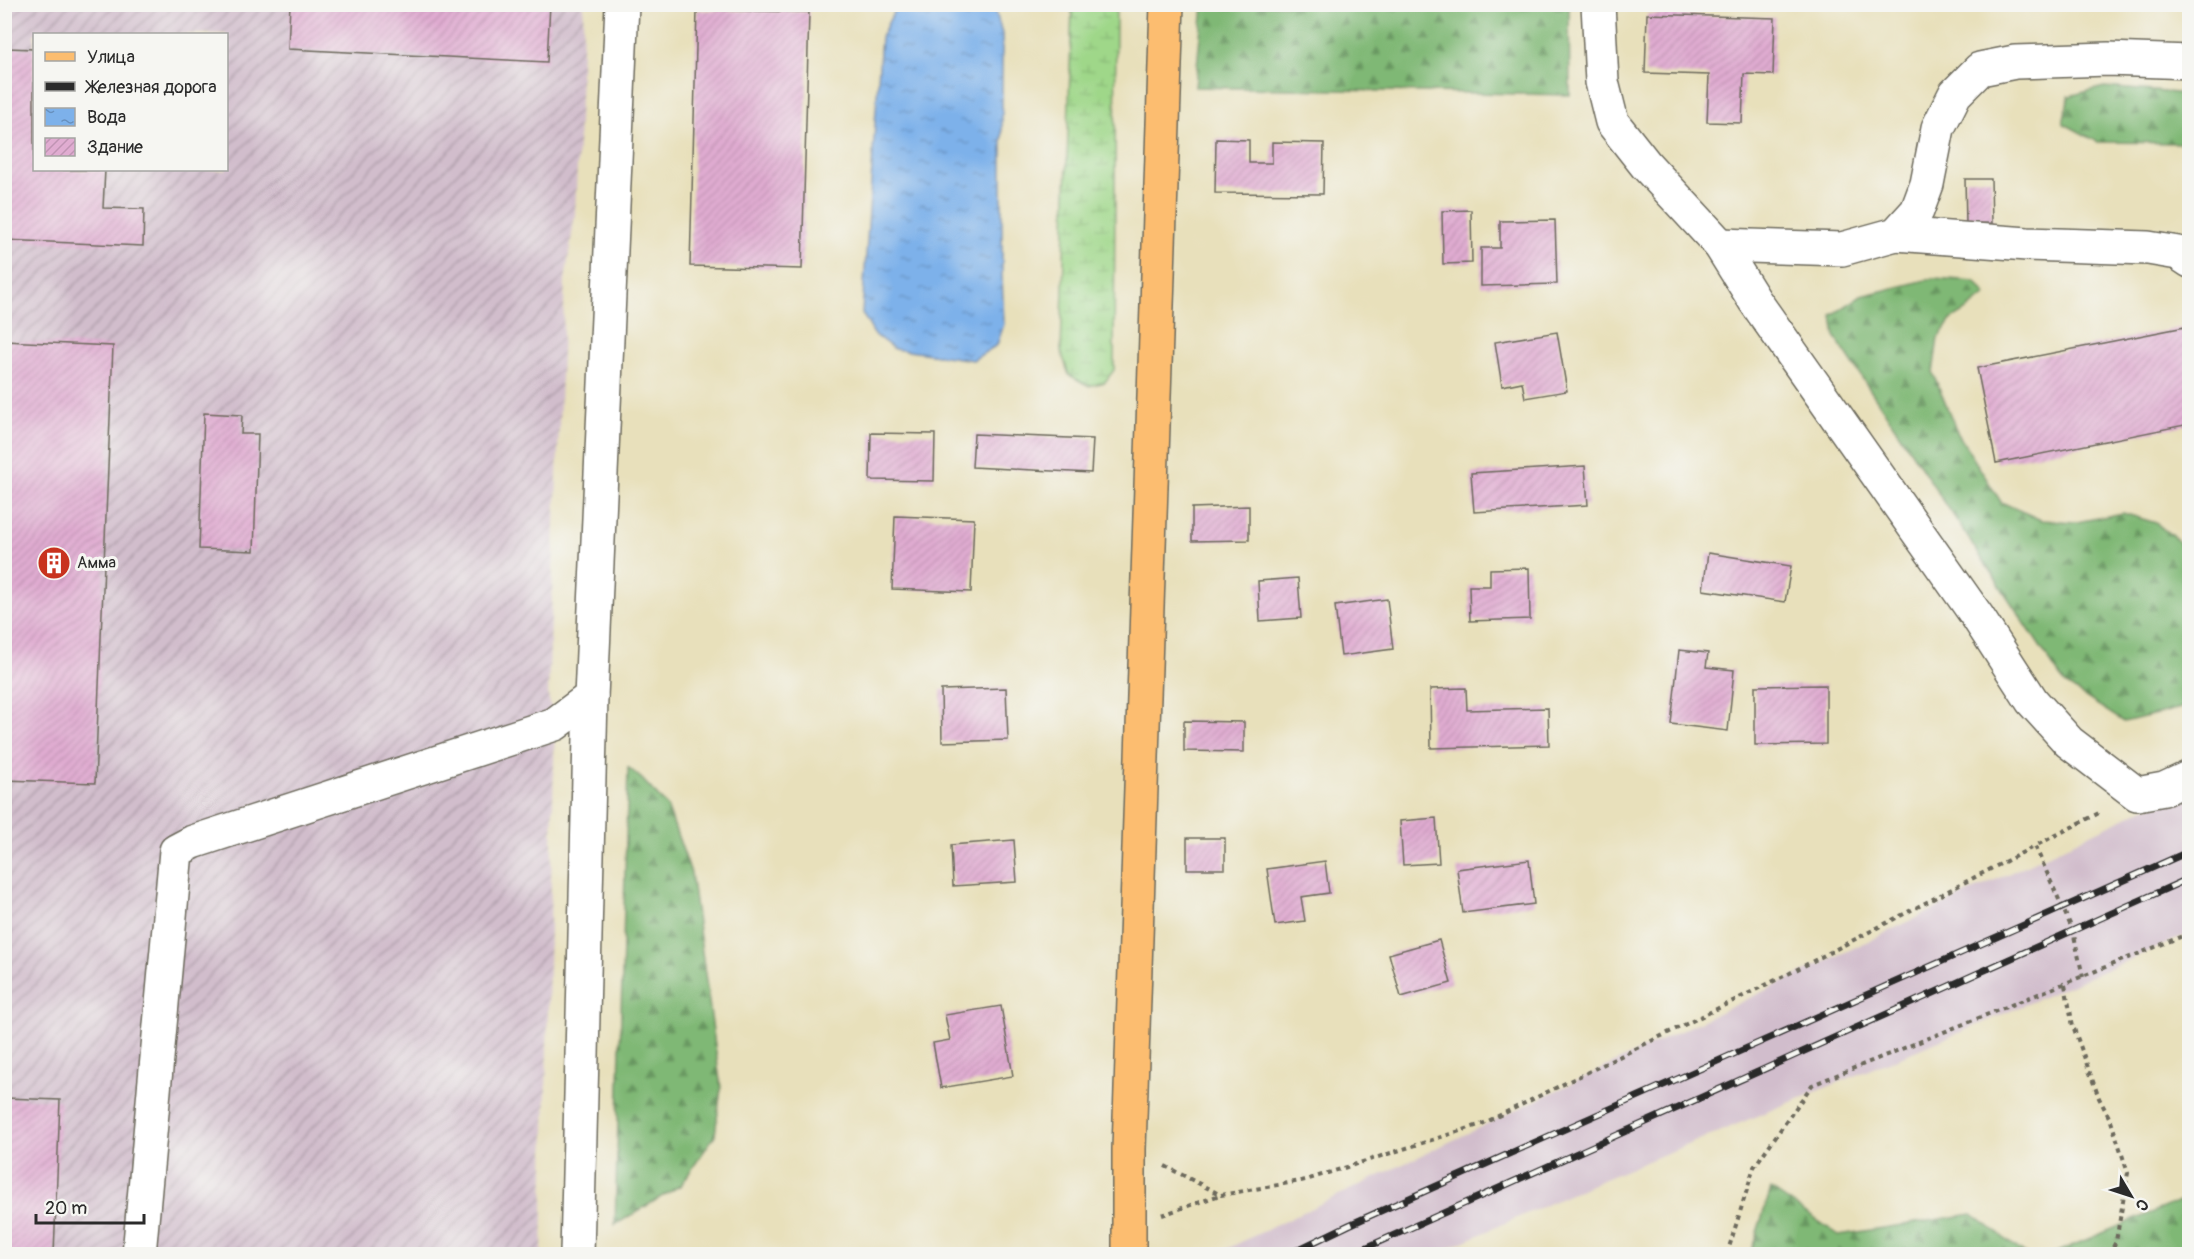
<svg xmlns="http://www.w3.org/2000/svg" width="2194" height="1259" font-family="Pangolin,sans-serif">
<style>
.industrial{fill:url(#industrial-furrows);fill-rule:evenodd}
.railway{fill:#d1bdcc}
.forest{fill:url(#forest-firs);stroke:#557250;stroke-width:1.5}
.wetland{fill:url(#wetland-marsh);stroke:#65815a;stroke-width:1.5}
.water{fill:url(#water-ripples);stroke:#546e8a;stroke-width:1.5}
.building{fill:url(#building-hatch)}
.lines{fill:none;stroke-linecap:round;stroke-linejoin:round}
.minor-casing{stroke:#6d6a5d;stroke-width:36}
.major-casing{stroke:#6d6a5d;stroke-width:36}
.path{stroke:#6d6a5d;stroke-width:4;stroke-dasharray:4.5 4.5;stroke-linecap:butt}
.minor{stroke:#fff;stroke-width:33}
.major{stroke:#fcbd6f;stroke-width:33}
.rail-casing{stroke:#2b2b2b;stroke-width:7}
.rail{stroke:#f6f6f2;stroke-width:4.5;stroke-dasharray:14;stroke-linecap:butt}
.labels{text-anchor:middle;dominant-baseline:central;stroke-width:6;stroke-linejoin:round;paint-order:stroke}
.poi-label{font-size:16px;fill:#2b2b2b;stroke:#f6f6f2;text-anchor:start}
</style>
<defs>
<pattern id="industrial-furrows" width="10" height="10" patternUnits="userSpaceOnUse" patternTransform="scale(1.5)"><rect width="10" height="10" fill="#d1bdcc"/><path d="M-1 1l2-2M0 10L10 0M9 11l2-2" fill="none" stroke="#aa9aa6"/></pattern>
<pattern id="forest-firs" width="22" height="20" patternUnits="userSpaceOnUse" patternTransform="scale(1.5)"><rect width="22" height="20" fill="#7fb875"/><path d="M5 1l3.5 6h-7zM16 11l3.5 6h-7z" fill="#689660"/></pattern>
<pattern id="wetland-marsh" width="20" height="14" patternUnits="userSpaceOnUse" patternTransform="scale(1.5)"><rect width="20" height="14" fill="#9fd789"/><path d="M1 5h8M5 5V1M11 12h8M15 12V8" fill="none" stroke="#89b976"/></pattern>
<pattern id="water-ripples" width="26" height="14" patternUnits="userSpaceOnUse" patternTransform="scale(1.5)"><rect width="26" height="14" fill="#7db1ea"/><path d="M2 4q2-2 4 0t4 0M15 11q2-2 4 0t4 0" fill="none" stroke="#6790be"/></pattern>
<pattern id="building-hatch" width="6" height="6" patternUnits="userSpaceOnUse" patternTransform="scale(1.5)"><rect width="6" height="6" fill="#e0acd1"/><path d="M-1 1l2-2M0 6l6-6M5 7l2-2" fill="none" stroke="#c094b4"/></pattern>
</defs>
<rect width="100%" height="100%" fill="#f6f6f2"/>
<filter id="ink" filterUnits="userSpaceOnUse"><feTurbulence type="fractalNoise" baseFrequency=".0167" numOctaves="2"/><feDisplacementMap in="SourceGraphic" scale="12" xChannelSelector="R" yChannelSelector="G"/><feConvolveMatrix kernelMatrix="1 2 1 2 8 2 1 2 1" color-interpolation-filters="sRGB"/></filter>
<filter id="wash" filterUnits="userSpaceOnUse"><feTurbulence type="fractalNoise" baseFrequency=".008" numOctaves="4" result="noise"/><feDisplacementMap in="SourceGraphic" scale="24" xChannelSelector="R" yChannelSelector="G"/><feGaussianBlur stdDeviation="1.35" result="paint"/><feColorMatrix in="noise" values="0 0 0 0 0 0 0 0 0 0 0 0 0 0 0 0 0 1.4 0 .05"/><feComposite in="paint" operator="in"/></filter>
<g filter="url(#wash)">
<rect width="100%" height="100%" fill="#e8e0bb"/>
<!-- industrial -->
<path class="industrial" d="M 5,5 L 584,5 L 575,214 L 565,281 L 548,695 L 555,724 L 542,1254 L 5,1254 ZM 34,34 L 226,34 L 226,170 L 34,170 Z"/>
<!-- railway -->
<polygon class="railway" points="2189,787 2189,934 1985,1022 1602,1180 1436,1254 1216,1254"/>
<!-- forest -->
<g class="forest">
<polygon points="1203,5 1569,5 1570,95 1195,87"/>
<polygon points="2104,87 2189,94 2189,143 2098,142 2063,123 2069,96"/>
<polygon points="1934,278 1975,281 1986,295 1966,311 1951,320 1938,338 1933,373 1958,434 2001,502 2041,520 2077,522 2123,513 2156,523 2178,541 2189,560 2189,701 2181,708 2124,722 2065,684 1835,337 1832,315 1861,296"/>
<polygon points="628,767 642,779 667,806 691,873 721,1088 715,1135 681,1185 615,1225"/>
<polygon points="1771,1189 1839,1235 1972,1214 2025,1254 1750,1254"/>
<polygon points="2189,1197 2189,1254 2052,1254"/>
</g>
<!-- wetland -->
<polygon class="wetland" points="1072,5 1116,5 1114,370 1105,382 1089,386 1069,375 1061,351"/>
<!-- water -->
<polygon class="water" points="897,5 992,5 995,8 1002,34 1002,277 1004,324 997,345 973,360 894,349 874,334 862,313 881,37"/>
<g id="blocks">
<!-- building -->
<g class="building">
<polygon points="290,4 550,4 547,62 288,49"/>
<polygon points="697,10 809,12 802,269 690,266"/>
<polygon points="4,12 9,12 7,48 34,49 34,170 105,170 103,208 144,209 143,246 4,240"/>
<polygon points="1647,14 1775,18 1773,75 1744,74 1742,123 1707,122 1709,75 1645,73"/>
<polygon points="1216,139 1249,140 1249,163 1272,163 1272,142 1324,143 1323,194 1215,193"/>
<polygon points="1965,179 1991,179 1992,223 1966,224"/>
<polygon points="1471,210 1472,263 1443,264 1442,211"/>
<polygon points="1555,220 1557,284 1481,286 1481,248 1500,248 1500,221"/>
<polygon points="2190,326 2190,424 1996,463 1977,368"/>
<polygon points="1557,332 1567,391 1525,398 1522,382 1502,386 1495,342"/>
<polygon points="4,341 113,346 95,783 4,780"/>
<polygon points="204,413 242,415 241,434 258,434 254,551 199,549"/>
<polygon points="871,433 935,434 934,481 870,480"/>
<polygon points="974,434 1093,439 1091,473 972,467"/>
<polygon points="1585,466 1588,505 1474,512 1471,473"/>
<polygon points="1249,506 1249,540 1192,541 1192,508"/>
<polygon points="895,516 974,519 971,592 892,589"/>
<polygon points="1708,553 1791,566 1785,602 1703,590"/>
<polygon points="1529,568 1530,619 1470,621 1469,586 1490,586 1490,569"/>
<polygon points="1298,578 1301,618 1260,621 1258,581"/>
<polygon points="1387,599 1393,649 1341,656 1335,606"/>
<polygon points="1679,650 1708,653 1706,667 1734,670 1728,731 1671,724"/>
<polygon points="1826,685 1826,744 1755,745 1755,686"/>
<polygon points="1006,688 1008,740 942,742 941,690"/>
<polygon points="1466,688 1467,710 1548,708 1549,745 1431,748 1430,689"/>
<polygon points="1184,721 1244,722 1244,752 1184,751"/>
<polygon points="1436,818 1439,863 1403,865 1400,821"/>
<rect x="1187" y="838" width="38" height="31"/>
<polygon points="1014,840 1017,882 953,886 951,845"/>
<polygon points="1529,860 1534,904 1463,913 1457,869"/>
<polygon points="1325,861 1329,893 1301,897 1305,921 1275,925 1267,869"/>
<polygon points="1439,940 1451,983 1401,997 1389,954"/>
<polygon points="1001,1006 1013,1076 941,1088 933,1043 950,1040 945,1015"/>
<polygon points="5,1098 60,1100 54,1254 5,1254"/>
</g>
</g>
</g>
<g filter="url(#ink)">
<use href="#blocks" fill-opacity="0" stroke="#6d6a5d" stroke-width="1.5"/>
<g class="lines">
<!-- minor casing -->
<g class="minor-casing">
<g id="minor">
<polyline points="1598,4 1602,82 1612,122 1646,165 1720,245 1755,301 1977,616 2032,701 2069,742 2137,794 2164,789 2190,777"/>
<polyline points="1896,234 2027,244 2148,248 2178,253 2190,261"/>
<polyline points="1720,245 1842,249 1896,234 1917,211 1927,184 1938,128 1955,94 1980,69 2015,62 2108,59 2190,62"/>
<polyline points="139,1254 176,851 193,842 555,724 591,697"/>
<polyline points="577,1254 591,697 622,4"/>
</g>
</g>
<!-- major casing -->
<g class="major-casing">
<polyline id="major" points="1129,1254 1129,1149 1167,4"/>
</g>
<!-- path -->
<g class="path">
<polyline points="2083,977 2073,931 2035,846 2101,812"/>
<polyline points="2065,985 2073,1026 2099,1098 2111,1121 2128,1173 2116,1241 2110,1254"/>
<polyline points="1165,1166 1221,1195 1306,1180 1482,1124 1790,973 2035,846"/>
<polyline points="1162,1215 1220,1195"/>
<polyline points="1727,1254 1754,1167 1812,1085 2190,933"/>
</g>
<!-- minor -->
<use href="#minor" class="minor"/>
<!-- major -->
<use href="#major" class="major"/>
<!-- rail casing -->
<g class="rail-casing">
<g id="rail">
<polyline points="1289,1254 1349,1225 2190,851"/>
<polyline points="1352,1254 2190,878"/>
</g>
</g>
<!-- rail -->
<use href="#rail" class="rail"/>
</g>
</g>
<!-- icons -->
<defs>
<g id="building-disc" transform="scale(1.725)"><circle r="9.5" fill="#c8321e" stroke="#f6f6f2"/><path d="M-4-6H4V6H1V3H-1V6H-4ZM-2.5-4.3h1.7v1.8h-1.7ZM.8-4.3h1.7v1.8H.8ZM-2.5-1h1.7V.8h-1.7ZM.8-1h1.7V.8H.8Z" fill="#fff"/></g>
</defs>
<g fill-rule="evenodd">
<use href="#building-disc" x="54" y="563"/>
</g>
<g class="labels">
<!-- poi labels -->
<g class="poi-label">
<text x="77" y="563">Амма</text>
</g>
</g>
<!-- margin -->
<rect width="2194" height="1259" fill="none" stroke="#f6f6f2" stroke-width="24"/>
<!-- legend -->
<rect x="33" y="33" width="195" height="138" fill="#f6f6f2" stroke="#a5a5a2" stroke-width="1.5"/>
<rect x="45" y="52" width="30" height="9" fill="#fcbd6f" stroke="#a5a5a2" stroke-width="1.5"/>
<text x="87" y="63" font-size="18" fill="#2b2b2b">Улица</text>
<rect x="45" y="82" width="30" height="9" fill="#2b2b2b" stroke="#a5a5a2" stroke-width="1.5"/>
<text x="87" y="93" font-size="18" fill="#2b2b2b">Железная дорога</text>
<rect x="45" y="108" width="30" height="18" fill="url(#water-ripples)" stroke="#a5a5a2" stroke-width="1.5"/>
<text x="87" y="123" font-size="18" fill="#2b2b2b">Вода</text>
<rect x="45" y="138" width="30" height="18" fill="url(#building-hatch)" stroke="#a5a5a2" stroke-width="1.5"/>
<text x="87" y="153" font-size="18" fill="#2b2b2b">Здание</text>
<!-- north arrow -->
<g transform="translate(2131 1196) rotate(129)" stroke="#f6f6f2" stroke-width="4.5" paint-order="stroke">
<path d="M0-4.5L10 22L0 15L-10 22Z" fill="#2b2b2b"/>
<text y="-9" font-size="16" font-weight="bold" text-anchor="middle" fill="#2b2b2b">С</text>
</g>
<!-- scale -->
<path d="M36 1214v9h108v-9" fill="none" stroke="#2b2b2b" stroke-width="3"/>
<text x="45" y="1214" font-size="18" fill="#2b2b2b" stroke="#f6f6f2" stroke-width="4.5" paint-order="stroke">20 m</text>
</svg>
